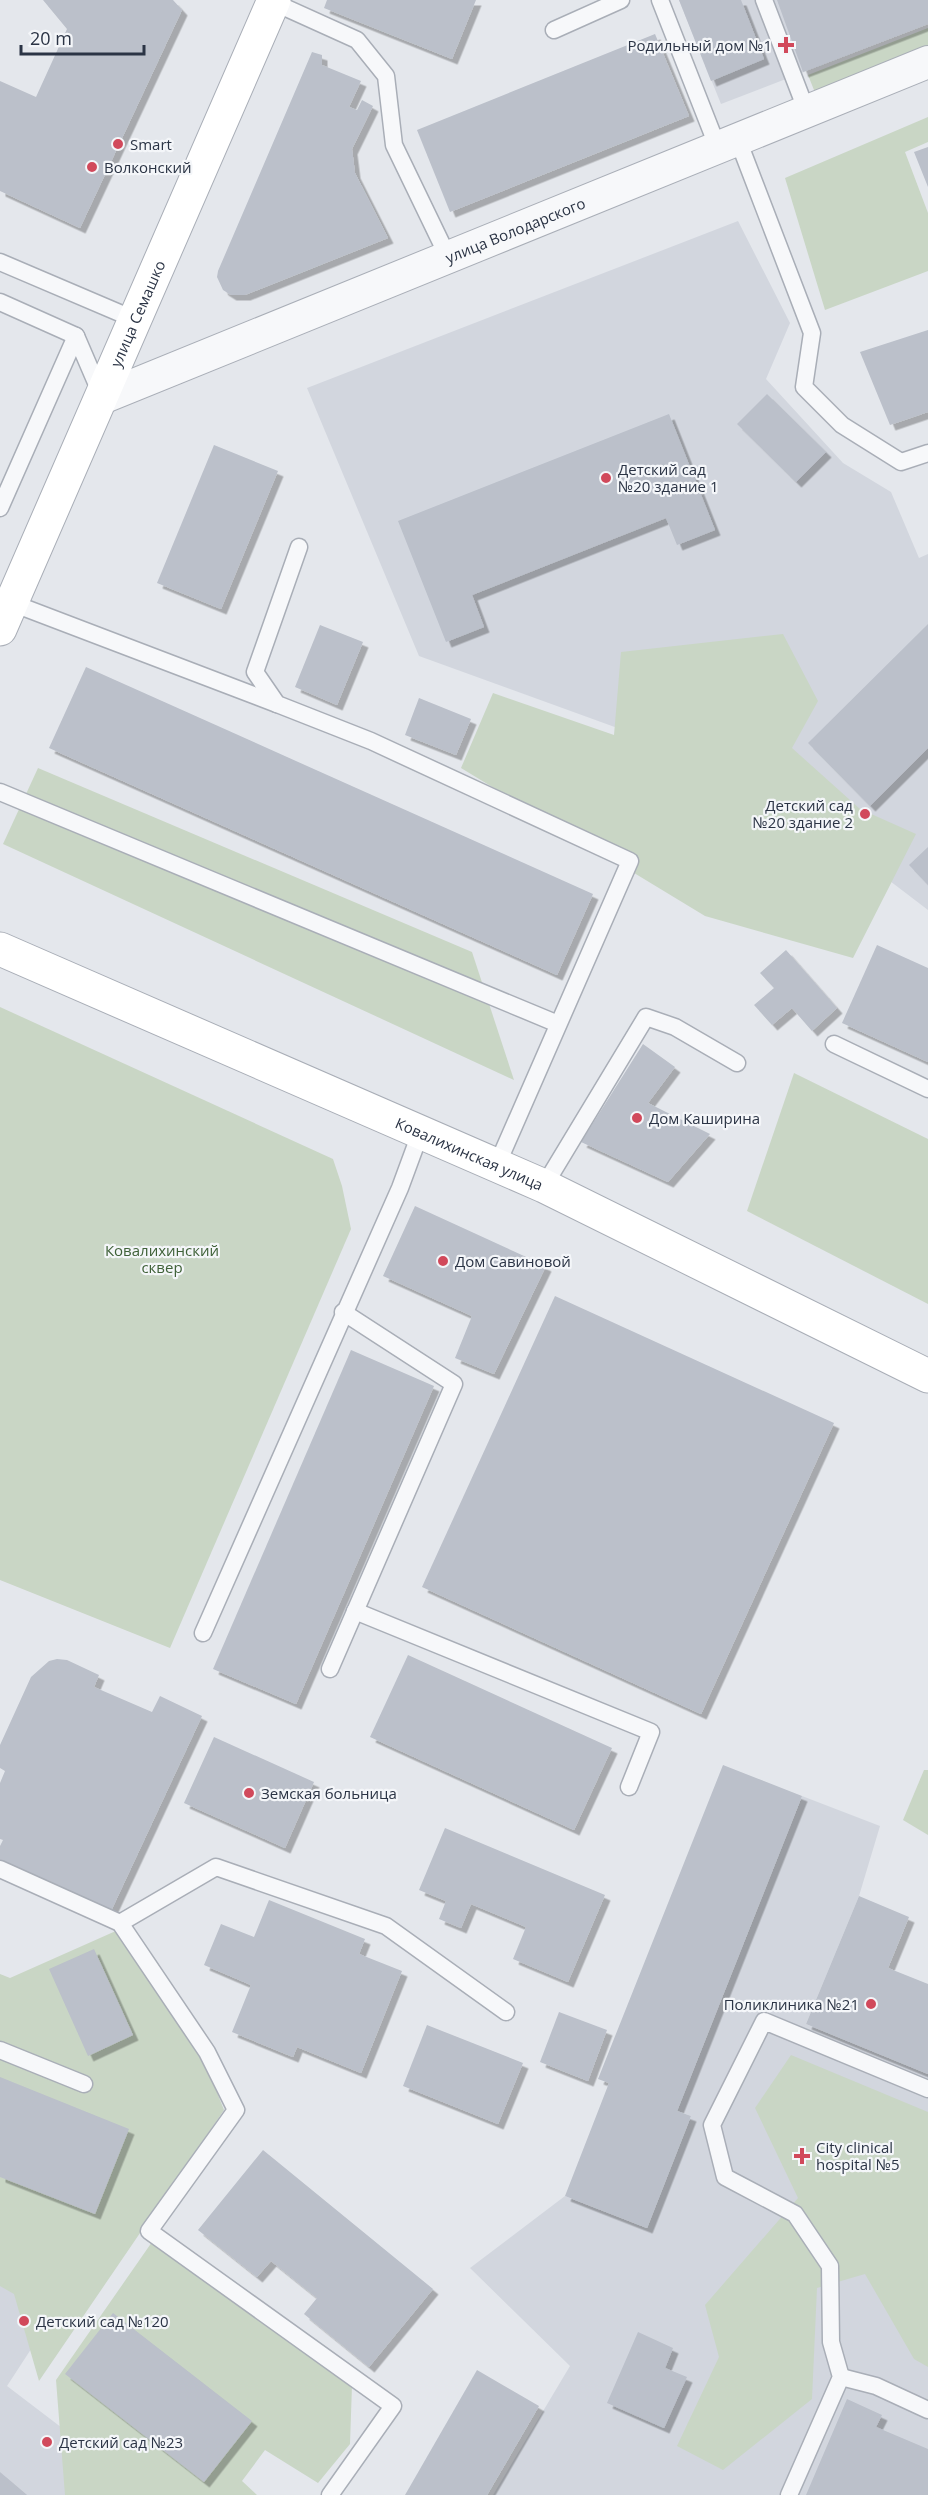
<svg xmlns="http://www.w3.org/2000/svg" width="928" height="2495" font-family="'Open Sans',sans-serif">
<style>
.built{fill:#d2d6de}
.green{fill:#c9d6c5}
.building{fill:#bbc0ca;filter:url(#shadow)}
.lines{fill:none;stroke-linecap:round;stroke-linejoin:round}
.lane-casing{stroke:#a9aeb7;stroke-width:19}
.street-casing{stroke:#a9aeb7;stroke-width:34}
.secondary-casing{stroke:#a9aeb7;stroke-width:35}
.lane{stroke:#f7f8fa;stroke-width:16}
.street{stroke:#f7f8fa;stroke-width:32}
.secondary{stroke:#fff;stroke-width:33}
.poi-dot{fill:#d1495b;stroke:#f4f6f9;stroke-width:2}
.labels{text-anchor:middle;dominant-baseline:central;stroke-width:4.5;stroke-linejoin:round;paint-order:stroke}
.poi-label{font-size:15px;fill:#2b3445;stroke:#f4f6f9;text-anchor:start}
.street-label{font-size:15px;fill:#2b3445;stroke:#f4f6f9}
.park-label{font-size:15px;fill:#3f6138;stroke:#f4f6f9}
</style>
<defs>
<filter id="shadow"><feDropShadow dx="5.5" dy="5.5" stdDeviation="0" flood-color="#0004"/></filter>
</defs>
<rect width="100%" height="100%" fill="#e4e7ec"/>
<!-- built -->
<g class="built">
<polygon points="679,0 928,0 928,24 721,104"/>
<polygon points="738,221 790,323 766,379 843,463 891,492 919,558 928,554 928,910 676,718 645,738 419,656 307,388"/>
<polygon points="802,1796 880,1826 859,1896 806,2024 928,2074 928,2495 493,2495 570,2366 470,2268 565,2196 647,2228 691,2116 677,2111"/>
<polygon points="0,2218 91,2257 7,2386 150,2495 0,2495"/>
</g>
<!-- green -->
<g class="green">
<polygon points="928,28 928,50 816,95 808,75"/>
<polygon points="928,117 928,142 905,152 928,213 928,271 825,310 785,178"/>
<polygon points="783,634 818,701 792,748 860,809 916,834 853,958 705,916 461,768 493,693 614,735 621,652"/>
<polygon points="38,768 472,952 514,1080 3,844"/>
<polygon points="0,1007 333,1159 342,1186 351,1229 170,1648 0,1580"/>
<polygon points="794,1073 928,1139 928,1304 747,1211"/>
<polygon points="924,1770 928,1770 928,1835 903,1820"/>
<polygon points="118,1930 202,2055 224,2110 39,2381 14,2294 0,2286 0,1974 10,1978"/>
<polygon points="791,2055 928,2112 928,2367 914,2359 865,2274 817,2288 812,2399 723,2470 677,2446 719,2357 705,2305 798,2198 755,2108"/>
<polygon points="152,2242 352,2385 350,2444 318,2483 265,2450 242,2481 257,2495 65,2495 56,2380"/>
</g>
<!-- building -->
<g class="building">
<polygon points="43,0 173,0 182,10 80,228 0,191 0,81 36,97 67,29"/>
<polygon points="327,0 476,0 452,59 324,8"/>
<polygon points="679,0 741,0 764,59 711,81"/>
<polygon points="777,0 928,0 928,24 803,72"/>
<polygon points="655,34 689,116 450,212 417,130"/>
<polygon points="312,52 322,55 322,65 361,81 349,107 357,110 362,100 373,106 352,149 355,173 388,238 245,295 231,295 223,290 217,277 218,271"/>
<polygon points="928,147 928,187 914,152"/>
<polygon points="928,330 928,412 890,425 860,352"/>
<polygon points="767,394 826,452 796,482 737,424"/>
<polygon points="669,414 715,530 677,545 666,518 472,595 484,627 446,642 398,521"/>
<polygon points="214,445 278,471 221,609 157,583"/>
<polygon points="928,624 928,748 870,806 808,743"/>
<polygon points="320,625 363,642 337,705 295,687"/>
<polygon points="86,667 593,894 557,975 49,748"/>
<polygon points="419,698 471,719 456,755 405,735"/>
<polygon points="928,847 928,885 909,865"/>
<polygon points="877,945 928,968 928,1062 842,1023"/>
<polygon points="786,950 837,1008 812,1031 792,1008 772,1025 754,1005 774,988 760,973"/>
<polygon points="643,1044 675,1067 648,1103 710,1134 668,1182 581,1142"/>
<polygon points="415,1206 546,1266 494,1374 455,1358 472,1316 383,1276"/>
<polygon points="555,1296 834,1423 701,1714 422,1587"/>
<polygon points="351,1350 434,1386 296,1704 213,1669"/>
<polygon points="408,1655 612,1748 574,1830 370,1737"/>
<polygon points="57,1659 67,1660 99,1675 94,1687 152,1712 160,1696 202,1716 111,1911 0,1860 0,1846 3,1840 0,1839 0,1783 5,1771 0,1768 0,1745 31,1677 49,1661"/>
<polygon points="214,1737 314,1782 285,1848 184,1803"/>
<polygon points="723,1765 802,1796 677,2111 691,2116 647,2228 565,2196 609,2083 598,2079"/>
<polygon points="445,1828 605,1895 568,1982 513,1959 526,1927 471,1904 461,1928 439,1919 446,1901 419,1890"/>
<polygon points="859,1896 909,1917 888,1968 928,1984 928,2074 806,2024"/>
<polygon points="269,1900 365,1939 359,1954 402,1971 361,2073 297,2047 293,2057 232,2032 251,1985 204,1965 221,1924 254,1937"/>
<polygon points="94,1949 133,2035 88,2056 49,1969"/>
<polygon points="559,2012 607,2030 588,2081 540,2062"/>
<polygon points="427,2025 523,2063 498,2124 403,2086"/>
<polygon points="0,2077 129,2129 95,2214 0,2177"/>
<polygon points="263,2150 433,2289 369,2367 304,2314 317,2298 271,2261 257,2277 198,2230"/>
<polygon points="113,2313 252,2421 204,2482 65,2374"/>
<polygon points="638,2332 673,2348 665,2368 687,2377 664,2428 607,2403"/>
<polygon points="477,2370 539,2406 487,2495 405,2495"/>
<polygon points="847,2399 882,2415 876,2427 928,2449 928,2495 806,2495"/>
<polygon points="0,2472 27,2495 0,2495"/>
</g>
<g class="lines">
<!-- lane casing -->
<g class="lane-casing">
<g id="lane">
<polyline points="660,0 718,148"/>
<polyline points="764,0 807,112"/>
<polyline points="273,2 357,40 386,76 394,145 448,257"/>
<polyline points="554,30 621,0"/>
<polyline points="738,140 812,333 804,387 842,425 901,462 928,453"/>
<polyline points="0,262 136,320"/>
<polyline points="0,302 76,336 101,394"/>
<polyline points="0,508 76,336"/>
<polyline points="299,547 255,672 277,704 371,741 630,861 497,1165"/>
<polyline points="12,603 277,704"/>
<polyline points="0,792 558,1024"/>
<polyline points="834,1044 928,1089"/>
<polyline points="544,1186 646,1017 675,1027 737,1063"/>
<polyline points="355,1611 651,1732 629,1787"/>
<polyline points="203,1633 400,1188 421,1131"/>
<polyline points="330,1669 454,1384 343,1312"/>
<polyline points="0,1869 120,1923 207,2052 236,2110 149,2231 393,2406 330,2495"/>
<polyline points="120,1923 216,1867 386,1926 506,2012"/>
<polyline points="0,2050 84,2084"/>
<polyline points="841,2377 876,2386 928,2410"/>
<polyline points="789,2495 841,2377 831,2342 830,2266 795,2214 725,2177 712,2125 764,2021 928,2089"/>
</g>
</g>
<!-- street casing -->
<g class="street-casing">
<g id="street">
<path id="s1" d="M 102,398 L 928,62"/>
</g>
</g>
<!-- secondary casing -->
<g class="secondary-casing">
<g id="secondary">
<path id="s2" d="M 0,629 L 274,0"/>
<path id="s3" d="M 0,949 L 544,1186 L 928,1376"/>
</g>
</g>
<!-- lane -->
<use href="#lane" class="lane"/>
<!-- street -->
<use href="#street" class="street"/>
<!-- secondary -->
<use href="#secondary" class="secondary"/>
</g>
<!-- markers -->
<g class="poi-dot">
<path d="M783 36h6v6h6v6h-6v6h-6v-6h-6v-6h6z"/>
<circle cx="118" cy="144" r="6"/>
<circle cx="92" cy="167" r="6"/>
<circle cx="606" cy="478" r="6"/>
<circle cx="865" cy="814" r="6"/>
<circle cx="637" cy="1118" r="6"/>
<circle cx="443" cy="1261" r="6"/>
<circle cx="249" cy="1793" r="6"/>
<circle cx="871" cy="2004" r="6"/>
<path d="M799 2147h6v6h6v6h-6v6h-6v-6h-6v-6h6z"/>
<circle cx="24" cy="2321" r="6"/>
<circle cx="47" cy="2442" r="6"/>
</g>
<g class="labels">
<!-- poi labels -->
<g class="poi-label">
<text x="772" y="45" text-anchor="end">Родильный дом №1</text>
<text x="130" y="144">Smart</text>
<text x="104" y="167">Волконский</text>
<text x="618" y="469">Детский сад<tspan x="618" dy="17">№20 здание 1</tspan></text>
<text x="853" y="805" text-anchor="end">Детский сад<tspan x="853" dy="17">№20 здание 2</tspan></text>
<text x="649" y="1118">Дом Каширина</text>
<text x="455" y="1261">Дом Савиновой</text>
<text x="261" y="1793">Земская больница</text>
<text x="859" y="2004" text-anchor="end">Поликлиника №21</text>
<text x="816" y="2147">City clinical<tspan x="816" dy="17">hospital №5</tspan></text>
<text x="36" y="2321">Детский сад №120</text>
<text x="59" y="2442">Детский сад №23</text>
</g>
<!-- street labels -->
<g class="street-label">
<text stroke="none"><textPath href="#s1" startOffset="446">улица Володарского</textPath></text>
<text stroke="none"><textPath href="#s2" startOffset="344">улица Семашко</textPath></text>
<text stroke="none"><textPath href="#s3" startOffset="512">Ковалихинская улица</textPath></text>
</g>
<!-- park labels -->
<g class="park-label">
<text x="162" y="1250">Ковалихинский<tspan x="162" dy="17">сквер</tspan></text>
</g>
</g>
<!-- scale -->
<path d="M21 45v9h123v-9" fill="none" stroke="#2b3445" stroke-width="3"/>
<text x="30" y="45" font-size="18" fill="#2b3445" stroke="#f4f6f9" stroke-width="4.5" paint-order="stroke">20 m</text>
</svg>
